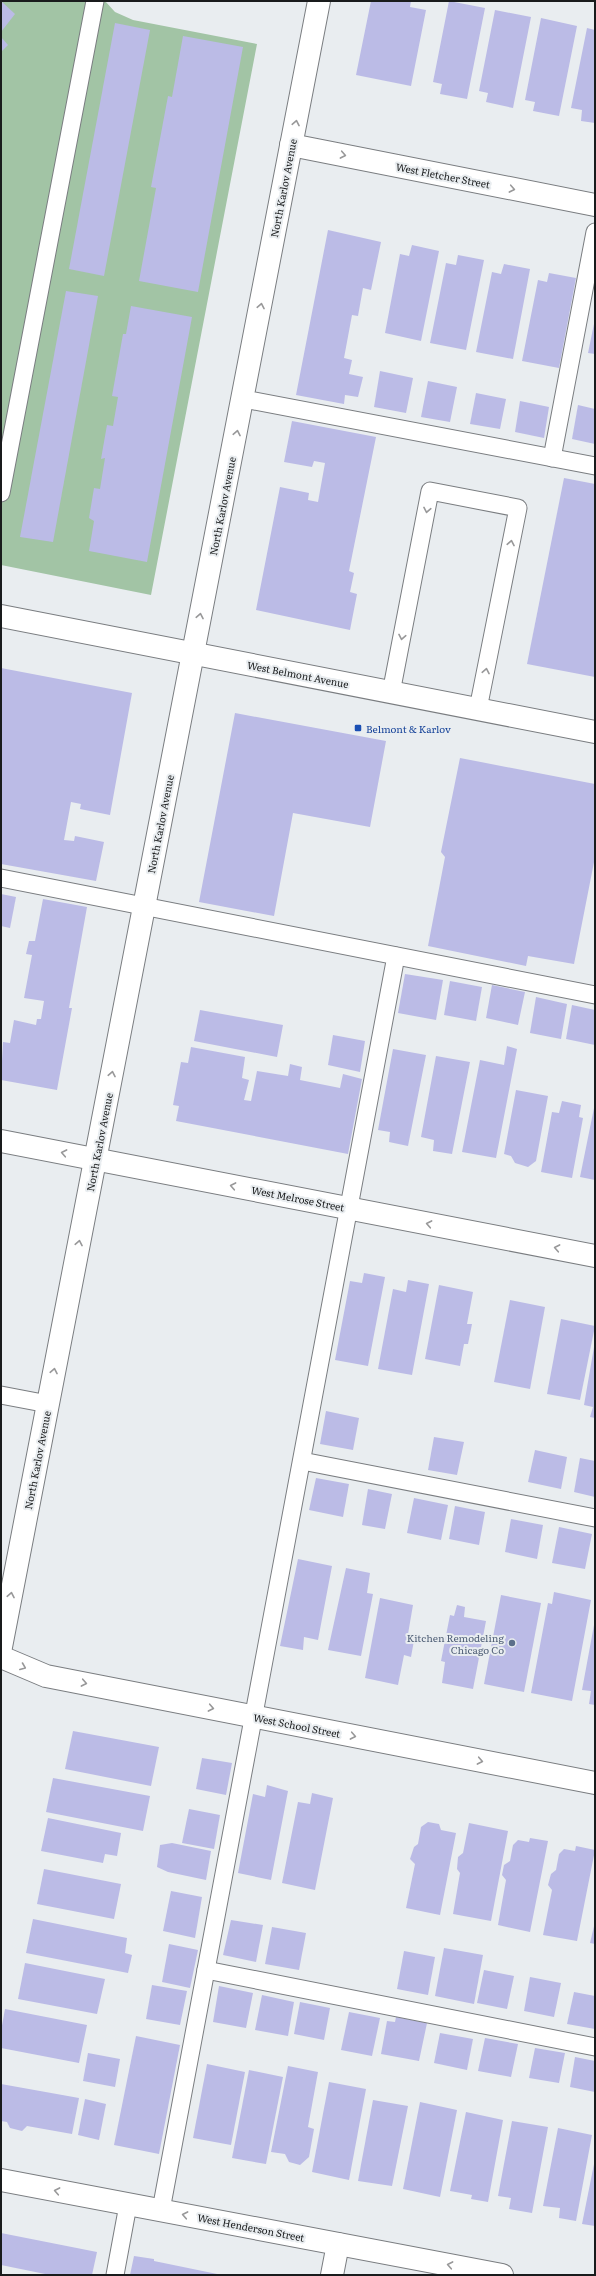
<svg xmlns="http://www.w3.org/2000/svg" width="596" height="2276" font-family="Literata,serif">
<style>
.green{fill:#a2c4a5}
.building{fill:#bbbbe6}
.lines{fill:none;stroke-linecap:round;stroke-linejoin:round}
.service-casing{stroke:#7a7d80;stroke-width:19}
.minor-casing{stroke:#7a7d80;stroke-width:24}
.secondary-casing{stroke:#7a7d80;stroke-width:24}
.service{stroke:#fff;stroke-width:17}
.minor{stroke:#fff;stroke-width:22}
.secondary{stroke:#fff;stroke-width:22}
.oneway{stroke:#989899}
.transit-dot{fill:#1a4fb4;stroke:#e9edf0;stroke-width:1.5}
.service-dot{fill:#5c6f8a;stroke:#e9edf0;stroke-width:1.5}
.labels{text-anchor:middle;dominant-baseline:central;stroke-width:4;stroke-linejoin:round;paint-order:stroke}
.street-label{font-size:10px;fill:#191b1c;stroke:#e9edf0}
.transit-label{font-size:10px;fill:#164399;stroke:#e9edf0;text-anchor:start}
.service-label{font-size:10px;fill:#4e5e75;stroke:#e9edf0;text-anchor:end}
</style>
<rect width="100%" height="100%" fill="#e9edf0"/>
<!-- green -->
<polygon class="green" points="1,1 105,1 115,12 133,20 257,44 151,595 1,565"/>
<!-- building -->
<g class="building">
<polygon points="1,1 15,14 1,32"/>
<polygon points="371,1 411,1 410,7 426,10 411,86 356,75"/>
<polygon points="449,1 485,8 467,99 440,94 442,84 433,82"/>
<polygon points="495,10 531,17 513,108 486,102 488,93 479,91"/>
<polygon points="541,18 577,26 559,116 533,111 535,102 525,100"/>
<polygon points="115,23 150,30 104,276 69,269"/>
<polygon points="587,28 595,30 595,123 581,121 582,110 571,108"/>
<polygon points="183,36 243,47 198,292 139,281 156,188 151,187 168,96 172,97"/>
<polygon points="1,37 8,45 1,52"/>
<polygon points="328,230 381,242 371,290 363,288 358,316 352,315 344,358 352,360 349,374 363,377 358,397 345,395 344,404 296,395"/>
<polygon points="412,245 439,251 421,341 385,333 400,254 409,256"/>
<polygon points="458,255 484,260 466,350 430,343 446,263 456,265"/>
<polygon points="504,264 530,269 513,359 476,352 492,272 501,274"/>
<polygon points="549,273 576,278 559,368 522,361 538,280 547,282"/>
<polygon points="66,291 98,296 53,542 20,537"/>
<polygon points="131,306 192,317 147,562 89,551 94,521 89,518 94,488 100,489 105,458 101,459 107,425 113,426 118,397 112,396 123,334 126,334"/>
<polygon points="595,319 595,354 588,353"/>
<polygon points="380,371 413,378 406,413 374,407"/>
<polygon points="428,381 457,387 450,422 421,417"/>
<polygon points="476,393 506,399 500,429 470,424"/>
<polygon points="520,401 549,407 544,438 515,432"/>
<polygon points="578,405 595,409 595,444 572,439"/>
<polygon points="292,421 376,437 349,571 354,573 350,592 357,594 350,630 256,610 280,487 309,493 308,500 318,502 325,463 314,461 312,467 284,462"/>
<polygon points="564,478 595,484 595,677 527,664"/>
<polygon points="1,668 132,693 110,815 80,809 81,804 71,802 64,840 74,841 75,836 104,842 96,881 1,864"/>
<polygon points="235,713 386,741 370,827 293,813 274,916 199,902"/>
<polygon points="460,758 595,784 595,857 574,964 528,956 526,966 428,946 445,857 441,852"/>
<polygon points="1,894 16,897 10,928 1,926"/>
<polygon points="43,899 87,907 69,1008 72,1008 57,1090 1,1080 3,1042 10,1043 14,1020 36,1025 37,1019 41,1019 44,1001 24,998 32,955 26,954 29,941 35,941"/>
<polygon points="405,974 443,980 436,1020 398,1013"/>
<polygon points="450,981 482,987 476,1021 444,1015"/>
<polygon points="492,985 525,992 518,1025 486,1018"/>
<polygon points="536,997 567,1004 561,1039 530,1033"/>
<polygon points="572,1005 595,1010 595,1045 566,1039"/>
<polygon points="200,1010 283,1025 277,1057 194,1041"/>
<polygon points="333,1035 365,1041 360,1072 328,1065"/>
<polygon points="507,1046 517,1049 496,1158 462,1152 480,1060 504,1065"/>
<polygon points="191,1047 245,1057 242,1078 249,1080 244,1100 251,1101 257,1071 288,1076 290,1064 302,1067 300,1080 340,1088 343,1074 362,1079 348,1154 176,1121 179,1106 173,1105 181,1062 188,1063"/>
<polygon points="393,1049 426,1055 408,1146 389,1142 390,1132 378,1130"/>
<polygon points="436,1056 470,1062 452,1154 433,1151 434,1140 421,1137"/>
<polygon points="516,1090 548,1096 536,1161 528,1167 515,1163 511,1156 504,1154"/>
<polygon points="562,1101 581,1105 579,1117 583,1118 572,1178 541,1172 552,1112 559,1113"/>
<polygon points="595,1103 595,1180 580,1177"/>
<polygon points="364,1273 385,1277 368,1366 335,1360 350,1281 362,1283"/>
<polygon points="408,1280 429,1284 412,1375 378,1369 393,1289 406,1292"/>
<polygon points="439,1285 473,1292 467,1324 472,1324 468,1344 464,1344 460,1366 425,1359"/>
<polygon points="510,1300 545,1307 530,1389 494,1382"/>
<polygon points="561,1319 595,1326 580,1400 547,1394"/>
<polygon points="594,1347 595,1347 595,1418 590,1417 593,1407 584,1405"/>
<polygon points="326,1411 359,1418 353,1450 320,1444"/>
<polygon points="434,1437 464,1442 457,1475 428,1470"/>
<polygon points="535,1450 567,1457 561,1489 528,1482"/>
<polygon points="580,1458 595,1461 595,1497 574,1492"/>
<polygon points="316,1478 349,1484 343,1517 309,1510"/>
<polygon points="368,1489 392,1494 385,1529 362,1525"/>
<polygon points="414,1498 448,1505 441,1540 407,1533"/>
<polygon points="455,1506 485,1512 479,1545 449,1539"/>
<polygon points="511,1519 543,1525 537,1559 505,1552"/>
<polygon points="559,1527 592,1534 585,1569 552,1563"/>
<polygon points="298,1559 332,1566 318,1640 304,1637 303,1650 280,1646"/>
<polygon points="346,1568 370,1573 367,1593 373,1594 361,1656 328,1650"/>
<polygon points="554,1592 591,1600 572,1701 531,1693 548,1603 552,1604"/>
<polygon points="501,1595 541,1603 524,1692 484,1684"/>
<polygon points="380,1598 413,1605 408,1634 415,1635 411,1657 404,1655 398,1685 365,1678"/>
<polygon points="457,1605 465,1607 464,1617 486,1621 473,1689 442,1683 445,1662 441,1661 450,1615 454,1616"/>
<polygon points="594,1625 595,1625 595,1705 589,1704 591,1691 582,1690"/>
<polygon points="73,1731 159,1747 151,1786 65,1769"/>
<polygon points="202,1758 232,1763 226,1795 196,1789"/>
<polygon points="53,1778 150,1796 143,1831 46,1812"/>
<polygon points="267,1785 288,1791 271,1880 238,1873 253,1794 265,1797"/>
<polygon points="312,1793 333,1798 315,1890 282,1883 298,1802 310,1804"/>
<polygon points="189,1809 220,1815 214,1849 182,1843"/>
<polygon points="48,1818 121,1833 117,1856 105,1854 103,1863 41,1851"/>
<polygon points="428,1822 439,1824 441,1830 456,1833 440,1915 406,1908 415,1864 410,1859 414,1847 418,1844 421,1827"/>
<polygon points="469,1823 508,1831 491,1921 453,1914 460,1873 457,1869 458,1857 463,1853"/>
<polygon points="530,1838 548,1841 530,1932 498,1925 506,1880 502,1875 504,1865 510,1861 513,1845 518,1840 529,1842"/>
<polygon points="172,1843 211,1851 206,1880 168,1872 157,1867 160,1845"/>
<polygon points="576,1846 595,1850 577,1941 543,1935 552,1890 548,1885 551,1874 556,1870 559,1854 564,1849 575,1851"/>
<polygon points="44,1869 121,1884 114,1919 37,1904"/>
<polygon points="171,1891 202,1897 195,1938 163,1931"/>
<polygon points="33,1919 127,1938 125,1953 132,1955 128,1973 26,1953"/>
<polygon points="231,1920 263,1925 256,1962 223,1955"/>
<polygon points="595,1922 595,1944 590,1943"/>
<polygon points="272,1927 306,1933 299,1970 265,1964"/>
<polygon points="169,1944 198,1950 190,1988 162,1982"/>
<polygon points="444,1948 483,1955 474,2004 435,1996"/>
<polygon points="404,1951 435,1957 428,1995 397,1989"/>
<polygon points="25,1963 105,1979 97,2014 18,1999"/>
<polygon points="484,1970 514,1976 507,2009 477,2003"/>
<polygon points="530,1977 561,1983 554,2017 524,2011"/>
<polygon points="152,1985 187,1991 180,2025 146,2019"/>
<polygon points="219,1986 253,1993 246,2028 213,2022"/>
<polygon points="574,1992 595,1996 595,2029 567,2024"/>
<polygon points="262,1995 294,2002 288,2036 255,2030"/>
<polygon points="300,2002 330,2008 324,2040 294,2034"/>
<polygon points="5,2009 87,2025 79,2063 1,2048 1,2031"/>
<polygon points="349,2012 380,2018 372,2056 341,2050"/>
<polygon points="396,2017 427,2023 419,2061 381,2054 387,2021 395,2022"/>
<polygon points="440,2033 473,2039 467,2070 434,2063"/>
<polygon points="136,2036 180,2045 159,2154 114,2145"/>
<polygon points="485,2038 518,2044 511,2077 478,2071"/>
<polygon points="535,2048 565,2053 559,2083 529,2078"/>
<polygon points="88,2053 120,2059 115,2087 83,2081"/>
<polygon points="575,2057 595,2061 595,2092 570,2087"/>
<polygon points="207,2064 245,2072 231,2145 193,2138"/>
<polygon points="288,2066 318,2072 308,2127 314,2129 309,2157 300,2165 289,2162 285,2154 271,2152"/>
<polygon points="249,2070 283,2077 266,2164 232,2158"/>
<polygon points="329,2082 366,2089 349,2180 312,2172"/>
<polygon points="1,2084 79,2098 72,2134 27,2126 22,2131 10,2128 7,2122 1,2121"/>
<polygon points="85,2099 106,2104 99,2140 78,2135"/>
<polygon points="373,2100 408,2106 392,2186 358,2181"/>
<polygon points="420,2102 457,2110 440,2197 403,2189"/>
<polygon points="466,2112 503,2120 488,2202 471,2199 472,2195 450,2191"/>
<polygon points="512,2121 548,2127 532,2213 509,2209 511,2198 498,2196"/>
<polygon points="558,2128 592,2135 576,2221 559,2218 560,2208 543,2206"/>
<polygon points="595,2159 595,2226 582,2224"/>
<polygon points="1,2233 97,2252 92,2275 50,2275 1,2265"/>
<polygon points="134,2256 154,2259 154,2261 222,2275 130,2275"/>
</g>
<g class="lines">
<!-- service casing -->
<g class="service-casing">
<g id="service">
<polyline points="244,399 595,466"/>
<polyline points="552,458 595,232"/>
<polyline points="1,493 95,1"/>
<polyline points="391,693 430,491 518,508 478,709"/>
<polyline points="1,878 595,995"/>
<polyline points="1,1395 48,1404"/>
<polyline points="302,1461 595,1518"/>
<polyline points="206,1970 595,2047"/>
<polyline points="161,2210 396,956"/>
<polyline points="115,2275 128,2205"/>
</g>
</g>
<!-- minor casing -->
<g class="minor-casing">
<g id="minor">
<polyline points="291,145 595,205"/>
<polyline points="1,1141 595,1256"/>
<polyline points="1,1647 319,1"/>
<polyline points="1,1657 46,1676 595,1783"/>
<polyline points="1,2180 502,2275"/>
<polyline points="332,2275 338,2244"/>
</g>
</g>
<!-- secondary casing -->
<g class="secondary-casing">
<polyline id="secondary" points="1,616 595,732"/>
</g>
<!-- service -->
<use href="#service" class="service"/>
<!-- minor -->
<use href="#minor" class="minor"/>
<!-- secondary -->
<use href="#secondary" class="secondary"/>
</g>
<!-- one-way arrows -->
<defs><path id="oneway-chevron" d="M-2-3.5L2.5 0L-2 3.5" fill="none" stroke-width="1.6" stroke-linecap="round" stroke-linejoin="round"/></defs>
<g class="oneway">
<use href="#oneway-chevron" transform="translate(296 123) rotate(-79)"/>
<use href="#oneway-chevron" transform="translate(343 155) rotate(11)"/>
<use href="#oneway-chevron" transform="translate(512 189) rotate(11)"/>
<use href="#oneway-chevron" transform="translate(261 306) rotate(-79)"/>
<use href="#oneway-chevron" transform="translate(237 433) rotate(-79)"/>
<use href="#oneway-chevron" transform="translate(427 510) rotate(101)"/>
<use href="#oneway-chevron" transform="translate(511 543) rotate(-79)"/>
<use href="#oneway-chevron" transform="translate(200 616) rotate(-79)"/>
<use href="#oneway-chevron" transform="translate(402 637) rotate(101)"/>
<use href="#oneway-chevron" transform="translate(486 671) rotate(-79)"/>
<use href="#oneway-chevron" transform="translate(112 1074) rotate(-79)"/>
<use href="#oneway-chevron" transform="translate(64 1153) rotate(-169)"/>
<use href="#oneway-chevron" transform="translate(233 1186) rotate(-169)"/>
<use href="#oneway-chevron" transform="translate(429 1224) rotate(-169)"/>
<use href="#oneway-chevron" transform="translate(79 1243) rotate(-79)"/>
<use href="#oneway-chevron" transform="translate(557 1248) rotate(-169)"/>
<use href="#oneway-chevron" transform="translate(54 1371) rotate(-79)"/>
<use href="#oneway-chevron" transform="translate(11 1595) rotate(-79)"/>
<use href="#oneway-chevron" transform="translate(23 1667) rotate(22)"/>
<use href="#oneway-chevron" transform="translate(84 1683) rotate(11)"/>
<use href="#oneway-chevron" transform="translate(211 1708) rotate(11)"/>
<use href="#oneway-chevron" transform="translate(353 1736) rotate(11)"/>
<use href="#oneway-chevron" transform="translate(480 1761) rotate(11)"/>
<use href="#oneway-chevron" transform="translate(57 2191) rotate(-169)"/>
<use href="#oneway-chevron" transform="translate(185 2215) rotate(-169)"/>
<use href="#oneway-chevron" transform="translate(450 2265) rotate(-169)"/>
</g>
<!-- markers -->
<rect class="transit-dot" x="354" y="724" width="8" height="8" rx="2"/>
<circle class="service-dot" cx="512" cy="1643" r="4"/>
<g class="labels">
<!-- street labels -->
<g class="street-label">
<text transform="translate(443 175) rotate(11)">West Fletcher Street</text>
<text transform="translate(283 188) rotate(-79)">North Karlov Avenue</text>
<text transform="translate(222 506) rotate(-79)">North Karlov Avenue</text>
<text transform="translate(298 674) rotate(11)">West Belmont Avenue</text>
<text transform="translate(160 824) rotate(-79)">North Karlov Avenue</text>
<text transform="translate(99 1142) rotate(-79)">North Karlov Avenue</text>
<text transform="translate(298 1198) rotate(11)">West Melrose Street</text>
<text transform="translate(37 1460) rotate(-79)">North Karlov Avenue</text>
<text transform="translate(297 1725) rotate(11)">West School Street</text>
<text transform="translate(251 2227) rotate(11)">West Henderson Street</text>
</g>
<!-- transit labels -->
<g class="transit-label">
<text x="366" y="728">Belmont &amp; Karlov</text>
</g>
<!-- service labels -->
<g class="service-label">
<text x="504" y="1637">Kitchen Remodeling<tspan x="504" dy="12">Chicago Co</tspan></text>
</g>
</g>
<!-- border -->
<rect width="596" height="2276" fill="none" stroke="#191b1c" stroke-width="4"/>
</svg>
